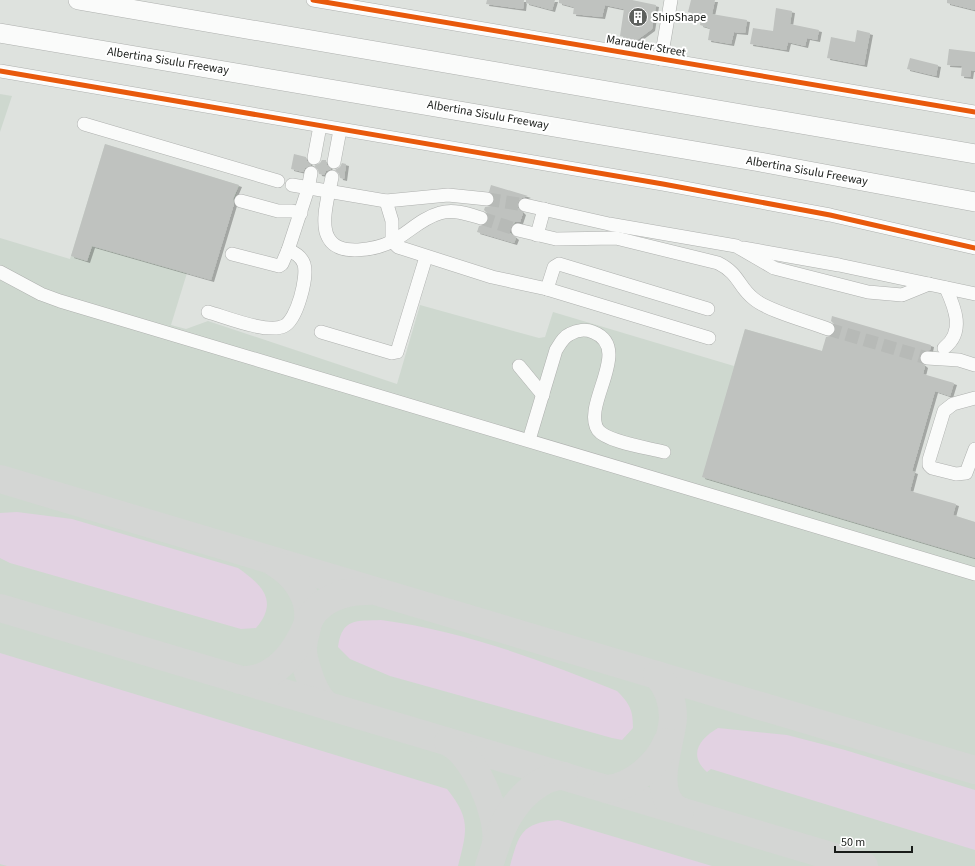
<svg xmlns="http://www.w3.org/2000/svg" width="975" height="866" font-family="'Source Sans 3',sans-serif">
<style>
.built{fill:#ced8cf}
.green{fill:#e2d2e2}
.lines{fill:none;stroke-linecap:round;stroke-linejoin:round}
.taxiway{stroke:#d4d6d4;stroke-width:28}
.building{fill:#bfc2bf;filter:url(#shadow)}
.minor-tunnel{stroke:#b7bab7;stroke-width:13;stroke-dasharray:13 6;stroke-linecap:butt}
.minor-casing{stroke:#aeb0ae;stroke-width:14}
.highway-casing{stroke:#aeb0ae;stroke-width:20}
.minor{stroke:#fafbfa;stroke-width:13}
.highway{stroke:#fafbfa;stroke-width:19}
.cycleway-casing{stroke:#fff;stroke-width:8}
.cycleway{stroke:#e8590c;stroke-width:5}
.labels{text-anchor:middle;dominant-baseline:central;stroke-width:4;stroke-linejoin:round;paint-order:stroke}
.poi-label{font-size:12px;fill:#191c19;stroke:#fff;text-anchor:start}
.street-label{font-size:12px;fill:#191c19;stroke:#fff}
</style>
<defs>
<filter id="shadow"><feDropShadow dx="3" dy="2" stdDeviation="0" flood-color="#0004"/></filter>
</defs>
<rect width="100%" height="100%" fill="#dee2de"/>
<!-- built -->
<g class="built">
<polygon points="0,94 12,96 0,132"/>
<polygon points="105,144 239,185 211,280 187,273 171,325 186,329 208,321 397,384 420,305 539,338 545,337 553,312 734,366 745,329 822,351 824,344 894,465 915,472 907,501 975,522 975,866 0,866 0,238 70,259"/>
</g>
<!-- green -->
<g class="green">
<path d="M 17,512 L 72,519 L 238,568 C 262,585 279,601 256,628 L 241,629 L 10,563 L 0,558 L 0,513 Z"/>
<path d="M 381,620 C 463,631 541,660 617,691 C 630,704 633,710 633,728 L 622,740 L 612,738 L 390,676 L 350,659 L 338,647 C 342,618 356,621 381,620 Z"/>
<path d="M 0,653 L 447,789 C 471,819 467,830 458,866 L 7,866 L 0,864 Z"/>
<path d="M 718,728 L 787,735 L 845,750 L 975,790 L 975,850 L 711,769 L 707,772 C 688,755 699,739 718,728 Z"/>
<path d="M 558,820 L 712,866 L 510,866 C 519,834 521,823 558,820 Z"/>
</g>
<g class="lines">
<!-- taxiway -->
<g class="taxiway">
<polyline points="0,479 975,770"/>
<path d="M 275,563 C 295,575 311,597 308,621 C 307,632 302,641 303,652 C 304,662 308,672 311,681 C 315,691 319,700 328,706"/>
<polyline points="0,608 864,866"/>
<path d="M 657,675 C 668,687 673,702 673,718 C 672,741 648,796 680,811"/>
<path d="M 240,680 C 269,682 290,660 302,636 C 307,627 309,616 317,609 C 330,596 349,591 368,591"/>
<path d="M 448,742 C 474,754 500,815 496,843"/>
<path d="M 607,789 C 632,787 658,764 667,742"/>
<path d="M 489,866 C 499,833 509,802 540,783 C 548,778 555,776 564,776"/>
</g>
</g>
<!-- building -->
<g class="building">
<polygon points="487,0 524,0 523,9 486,4"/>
<polygon points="526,0 555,0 552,10 526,3"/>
<polygon points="559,0 632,0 656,5 652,29 637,40 620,36 624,9 605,5 602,17 573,14 574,7 559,3"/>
<polygon points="691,0 715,0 712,14 747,20 745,33 734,32 731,44 708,40 710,28 700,25 702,15 688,12"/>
<polygon points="947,0 975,0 975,10 947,3"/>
<polygon points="776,8 792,11 790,24 819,30 817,40 807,38 805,46 788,42 786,50 750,44 753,28 773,31"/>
<polygon points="857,30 870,33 864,65 827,58 831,37 855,42"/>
<polygon points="949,49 975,52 975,71 971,70 970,77 961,76 962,66 947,65"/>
<polygon points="910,58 938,65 936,76 907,69"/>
<polygon points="105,144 239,185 233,199 234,204 211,280 92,246 87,261 71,256"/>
<polygon points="294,154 306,157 307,161 311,165 305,168 303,172 291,169"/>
<polygon points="322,160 326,160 327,165 331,169 326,171 324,175 319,174 318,170 314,166 320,163"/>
<polygon points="342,163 346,164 344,179 340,178 339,174 335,170 340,167"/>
<polygon points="491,185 528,196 522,198 517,203 518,208 523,213 520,222 515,222 510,228 510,233 516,238 514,243 477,232 479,226 486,224 489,220 487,213 484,210 485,207 491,206 495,200 494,195 489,192"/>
<polygon points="832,316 931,345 930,350 923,351 919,357 920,362 925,366 923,374 954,383 950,396 935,391 912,471 915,472 910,491 956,504 953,515 975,522 975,558 702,477 745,329 822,351 826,337 833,335 836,331 834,324 831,321"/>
</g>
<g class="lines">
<!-- minor-tunnel -->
<g class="minor-tunnel">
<polyline points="487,199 525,205"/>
<polyline points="481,218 518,230"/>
<polyline points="828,329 927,358"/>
</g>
<!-- minor casing -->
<g class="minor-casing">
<g id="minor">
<polyline points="313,0 975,112"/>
<polyline points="661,59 671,0"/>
<polyline points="0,71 663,184 830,215 975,248"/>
<polyline points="84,124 278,181"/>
<polyline points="314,158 320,126"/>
<polyline points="334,162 340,130"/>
<path d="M 332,177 C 329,193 320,222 328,237 C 338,258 377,249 393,241 C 409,232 422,218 440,213 C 454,209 468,214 481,218"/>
<polyline points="292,185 386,201 448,195 487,199"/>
<polyline points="241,201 278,211 292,211 301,213"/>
<polyline points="386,201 392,221 392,241 398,247 492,277 547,289 709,338"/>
<polyline points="525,205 609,224 736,246 774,268 868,292 902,295 929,284"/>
<path d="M 518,230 L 556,239 L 616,238 L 718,263 C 740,274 738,287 754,299 C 768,311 810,322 828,329"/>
<polyline points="537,235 544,209"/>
<polyline points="743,248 839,265 975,294"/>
<polyline points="232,254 279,266 282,264 288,250"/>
<polyline points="0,272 41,294 60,301 975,574"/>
<polyline points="547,289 554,267 559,264 708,309"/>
<path d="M 208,312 C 226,317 267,334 284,326 C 297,320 308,277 304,264 C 301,256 295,253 288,250 L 308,189 L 311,173"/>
<polyline points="321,332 392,353 397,352 426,257"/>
<path d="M 944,348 C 965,332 955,308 946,288"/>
<polyline points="927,358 959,360 975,365"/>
<polyline points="519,366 543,395"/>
<polyline points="975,398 953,404 944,411 929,460 929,465 932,468 956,474 966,473 975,449"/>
<path d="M 529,440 L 556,350 C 560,344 563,337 570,334 C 577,330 586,329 593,332 C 634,348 581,405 598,430 C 607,442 649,448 664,452"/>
</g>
</g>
<!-- highway casing -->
<g class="highway-casing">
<g id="highway">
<polyline points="78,0 975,154"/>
<polyline points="0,33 760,162 975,202"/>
</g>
</g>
<!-- minor -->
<use href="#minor" class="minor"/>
<!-- highway -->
<use href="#highway" class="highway"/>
<!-- cycleway casing -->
<g class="cycleway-casing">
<g id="cycleway">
<polyline points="313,0 975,112"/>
<polyline points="0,71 663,184 830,215 975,248"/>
</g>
</g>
<!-- cycleway -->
<use href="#cycleway" class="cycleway"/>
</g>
<!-- icons -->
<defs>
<g id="building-disc" transform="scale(1)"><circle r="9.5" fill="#5e615e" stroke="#fff"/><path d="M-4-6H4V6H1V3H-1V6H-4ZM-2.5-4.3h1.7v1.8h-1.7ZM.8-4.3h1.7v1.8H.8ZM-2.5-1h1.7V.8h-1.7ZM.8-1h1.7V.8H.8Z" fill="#fff"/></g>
</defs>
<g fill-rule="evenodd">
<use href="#building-disc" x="638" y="17"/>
</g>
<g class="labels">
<!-- poi labels -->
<g class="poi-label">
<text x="652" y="17">ShipShape</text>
</g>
<!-- street labels -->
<g class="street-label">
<text transform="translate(646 46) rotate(10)">Marauder Street</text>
<text transform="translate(168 61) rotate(9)">Albertina Sisulu Freeway</text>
<text transform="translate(488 115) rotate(10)">Albertina Sisulu Freeway</text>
<text transform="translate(807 171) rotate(10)">Albertina Sisulu Freeway</text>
</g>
</g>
<!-- scale -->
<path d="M835 846v6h77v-6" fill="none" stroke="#191c19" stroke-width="2"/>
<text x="841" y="846" font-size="12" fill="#191c19" stroke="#ffffff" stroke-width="3" paint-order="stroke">50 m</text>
</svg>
